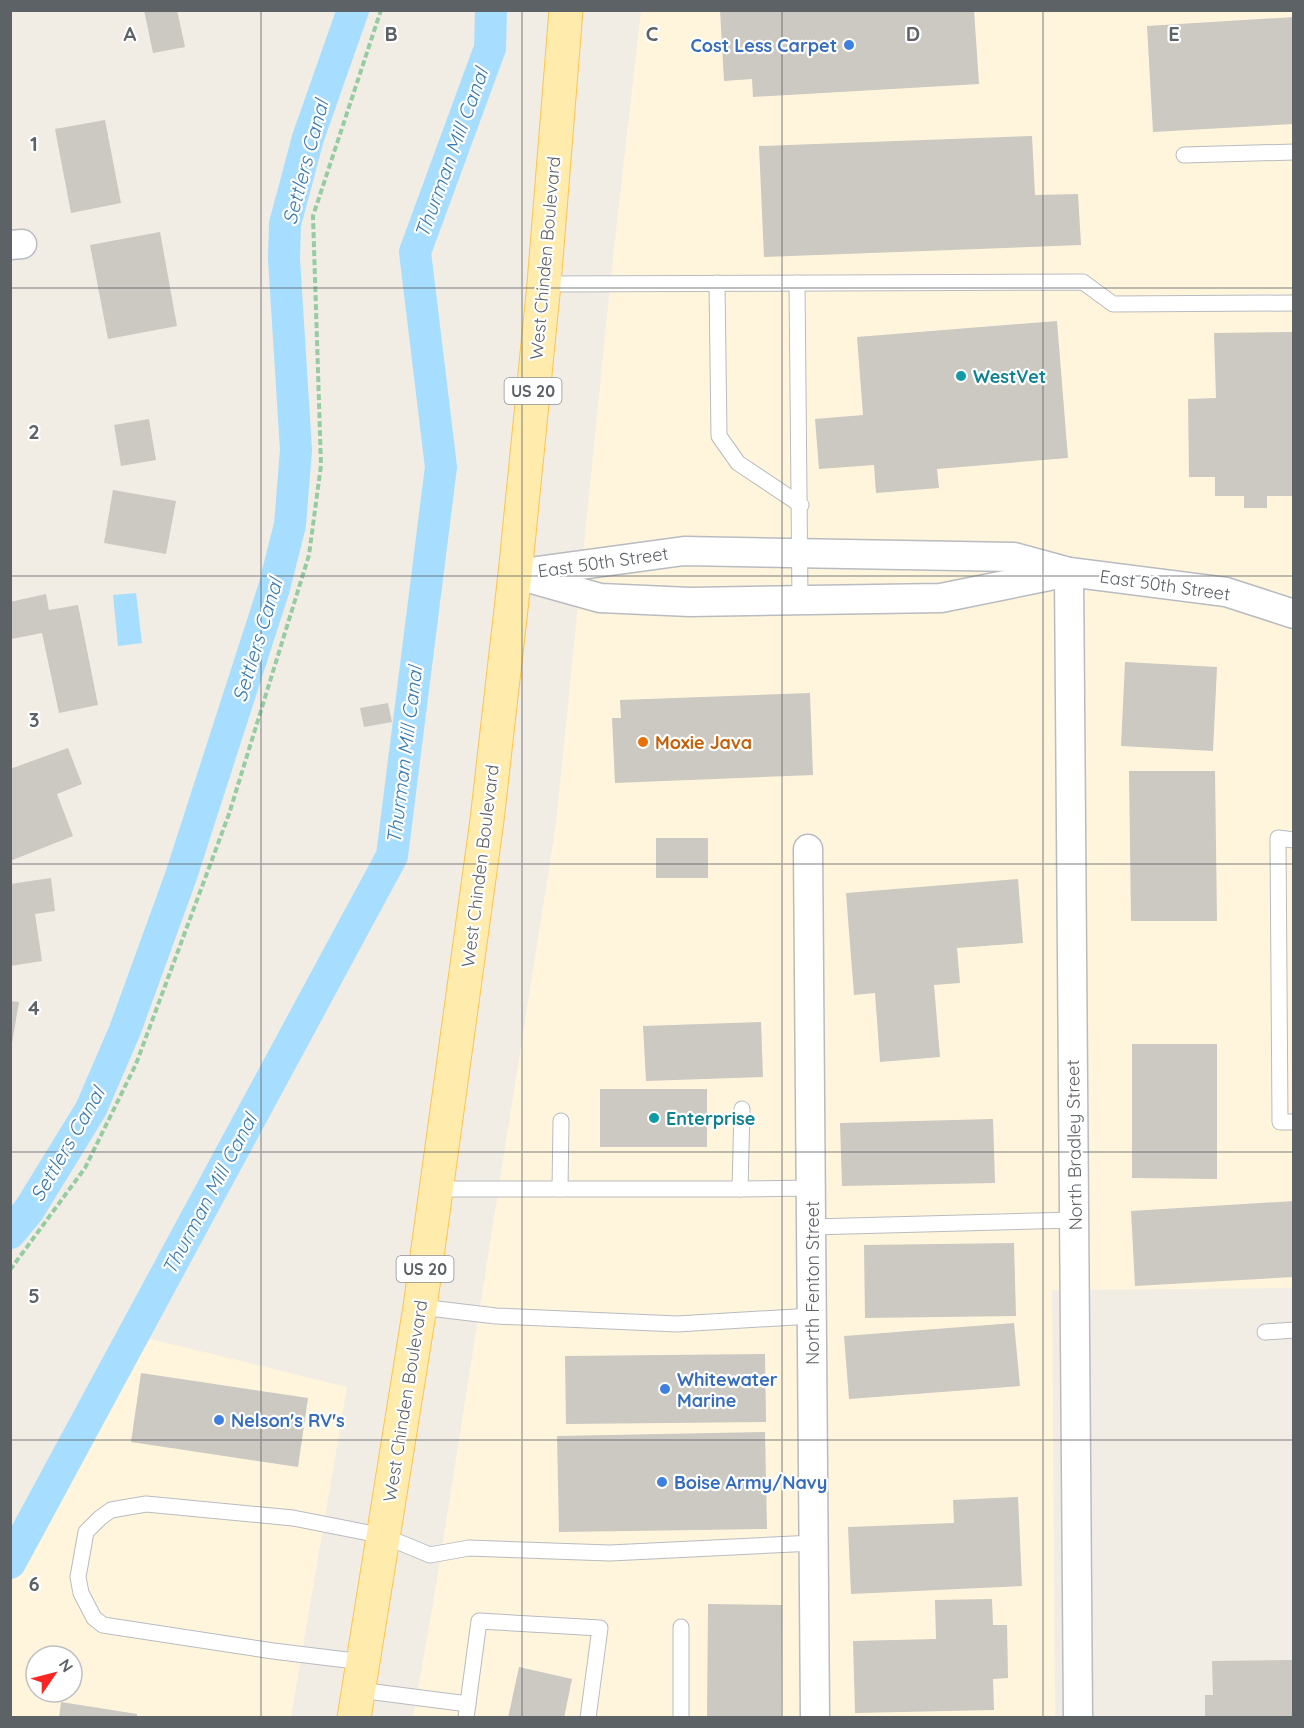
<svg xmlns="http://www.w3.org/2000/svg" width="1304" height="1728" font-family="Quicksand,sans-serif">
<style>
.commercial{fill:#fff5dc;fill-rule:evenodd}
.water{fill:#a7deff}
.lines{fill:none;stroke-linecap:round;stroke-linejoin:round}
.canal{stroke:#a7deff;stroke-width:32}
.building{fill:#ccc8c2}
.lane-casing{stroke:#b8bbc0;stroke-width:17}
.street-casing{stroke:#b8bbc0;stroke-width:31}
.primary-casing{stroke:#fec350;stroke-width:35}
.path{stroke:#97cca3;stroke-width:4;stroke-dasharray:6 3;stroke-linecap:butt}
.lane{stroke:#fff;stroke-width:15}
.street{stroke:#fff;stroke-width:28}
.primary{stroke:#ffecac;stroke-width:33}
.grid{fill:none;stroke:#5d6267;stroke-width:1.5;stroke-opacity:0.55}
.shop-dot{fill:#3f7fe0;stroke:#fff;stroke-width:2}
.culture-dot{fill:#0f9aa8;stroke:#fff;stroke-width:2}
.food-dot{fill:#e8710a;stroke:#fff;stroke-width:2}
.labels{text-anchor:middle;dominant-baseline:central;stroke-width:4.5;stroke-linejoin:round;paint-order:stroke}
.shield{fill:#fff;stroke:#8e9195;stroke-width:1.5}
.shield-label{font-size:16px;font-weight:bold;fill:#5d6267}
.shop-label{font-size:18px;font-weight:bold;fill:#366cbe;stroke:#fff;text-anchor:start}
.street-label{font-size:18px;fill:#5d6267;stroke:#fff}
.culture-label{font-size:18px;font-weight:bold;fill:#0d838f;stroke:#fff;text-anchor:start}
.food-label{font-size:18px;font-weight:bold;fill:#c56008;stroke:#fff;text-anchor:start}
.water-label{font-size:20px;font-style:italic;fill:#367ab2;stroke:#fff}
.grid-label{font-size:20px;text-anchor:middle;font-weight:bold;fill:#5d6267;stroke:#fff;stroke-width:4.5;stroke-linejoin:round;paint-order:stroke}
</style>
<rect width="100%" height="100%" fill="#f1ede5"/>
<!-- commercial -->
<g class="commercial">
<polygon points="641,11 1293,11 1293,1288 1052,1290 1055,1717 413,1718 436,1586 556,824 613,257"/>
<path d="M 126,1333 L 347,1387 L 291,1717 L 11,1718 L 11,1545 ZM 36,1656 L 72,1656 L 72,1692 L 36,1692 Z"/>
</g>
<!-- water -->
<polygon class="water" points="136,593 142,643 118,646 113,595"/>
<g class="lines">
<!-- canal -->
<g class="canal">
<polyline points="10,1233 29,1210 91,1109 125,1030 181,876 274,588 290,525 296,450 284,259 285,224 308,138 353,10"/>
<polyline points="10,1563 392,856 441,467 415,252 490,48 491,10"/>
</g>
</g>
<!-- building -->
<g class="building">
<polygon points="144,10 177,10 185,47 153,53"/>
<polygon points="720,10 974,10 979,84 753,97 752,79 724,81"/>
<polygon points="1294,17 1294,124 1153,132 1147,26"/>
<polygon points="105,120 121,203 71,213 55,129"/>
<polygon points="1032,136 1035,195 1078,194 1081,245 764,257 759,146"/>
<polygon points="160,232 177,326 108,339 90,245"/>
<polygon points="1057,321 1068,458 937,469 939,488 876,493 874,465 819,469 815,419 863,415 857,337"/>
<polygon points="1294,332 1294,496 1267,496 1267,508 1244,508 1244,496 1215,496 1215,477 1189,477 1188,399 1216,398 1214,333"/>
<polygon points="149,419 156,460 121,466 114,425"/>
<polygon points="113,490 176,501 166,554 104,543"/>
<polygon points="46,594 49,610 78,605 98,705 59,713 42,633 11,639 10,602"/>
<polygon points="1125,662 1217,667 1213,751 1121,746"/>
<polygon points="810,693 813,775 615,783 612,718 621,718 620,700"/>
<polygon points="388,703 392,722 364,727 360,708"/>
<polygon points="68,748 82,784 57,794 73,836 10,861 10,769"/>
<polygon points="1129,771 1215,771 1217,921 1131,921"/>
<rect x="656" y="838" width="52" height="40"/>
<polygon points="51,878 55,911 35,914 42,961 10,966 10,884"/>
<polygon points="1018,879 1023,943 957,948 960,983 934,985 940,1057 880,1062 875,993 854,995 846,893"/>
<polygon points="10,1001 19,1002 12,1043 10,1043"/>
<polygon points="761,1022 763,1077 646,1081 643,1026"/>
<polygon points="1132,1044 1217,1044 1217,1179 1132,1178"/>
<rect x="600" y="1089" width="107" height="58"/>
<polygon points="993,1119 995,1183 842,1186 840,1123"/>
<polygon points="1294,1201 1294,1277 1135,1286 1131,1211"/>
<polygon points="1014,1243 1016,1316 865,1318 864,1245"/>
<polygon points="1014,1323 1020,1386 849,1399 844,1336"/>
<polygon points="765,1354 766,1422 566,1424 565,1356"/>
<polygon points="141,1373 308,1398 298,1467 131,1442"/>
<polygon points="765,1432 767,1529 559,1532 557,1436"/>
<polygon points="1018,1497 1022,1586 851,1594 848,1527 954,1523 953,1500"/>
<polygon points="992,1599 993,1625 1007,1625 1008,1678 993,1679 994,1710 855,1713 853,1641 936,1639 935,1600"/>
<polygon points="708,1604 782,1605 781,1718 707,1718"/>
<polygon points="1294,1660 1294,1718 1205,1718 1205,1695 1213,1695 1212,1661"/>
<polygon points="519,1667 572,1679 564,1718 508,1718"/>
<polygon points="61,1702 137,1714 137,1718 59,1718"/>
</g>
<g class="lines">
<!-- lane casing -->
<g class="lane-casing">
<g id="lane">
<polyline points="1184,155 1294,152"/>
<polyline points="717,283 719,436 738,463 801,505"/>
<polyline points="797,283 800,600"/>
<polyline points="544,284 1083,282 1113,304 1294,303"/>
<polyline points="1294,840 1278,838 1280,1122 1294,1122"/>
<polyline points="436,1189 740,1189 742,1109"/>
<polyline points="560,1189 561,1121"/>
<polyline points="740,1189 811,1188"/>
<polyline points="811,1227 1074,1220"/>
<polyline points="420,1307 496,1316 677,1324 812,1316"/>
<polyline points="1265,1332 1294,1330"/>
<polyline points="363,1662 273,1651 103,1625 94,1618 81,1593 78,1577 86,1532 100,1518 111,1510 146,1504 293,1518 384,1536 430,1555 469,1548 610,1553 814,1543"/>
<polyline points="359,1690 468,1704"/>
<polyline points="466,1718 479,1621 600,1628 588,1718"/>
<polyline points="681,1718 681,1627"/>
</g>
</g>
<!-- street casing -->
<g class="street-casing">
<g id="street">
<polyline points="10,245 22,244"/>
<polyline points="1069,572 1078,1718"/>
<polyline points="515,574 684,551 1014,557 1069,572 1226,592 1294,614"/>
<polyline points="525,577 600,598 690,602 941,598 1064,573"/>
<polyline points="808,849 815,1718"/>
</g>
</g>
<!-- primary casing -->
<g class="primary-casing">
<polyline id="primary" points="354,1718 420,1307 487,820 515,574 544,284 566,10"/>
</g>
<!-- path -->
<polyline class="path" points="10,1270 85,1168 136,1064 229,814 309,555 321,465 313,216 381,10"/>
<!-- lane -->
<use href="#lane" class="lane"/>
<!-- street -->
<use href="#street" class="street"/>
<!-- primary -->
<use href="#primary" class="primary"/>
</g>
<!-- grid -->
<path class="grid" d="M 261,10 L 261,1718M 522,10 L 522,1718M 782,10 L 782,1718M 1043,10 L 1043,1718M 10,288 L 1294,288M 10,576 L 1294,576M 10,864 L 1294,864M 10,1152 L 1294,1152M 10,1440 L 1294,1440"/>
<!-- markers -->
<g class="shop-dot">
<circle cx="849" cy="45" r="6"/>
<circle cx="665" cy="1389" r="6"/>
<circle cx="219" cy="1420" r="6"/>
<circle cx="662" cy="1482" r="6"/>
</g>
<g class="culture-dot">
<circle cx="961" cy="376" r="6"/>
<circle cx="654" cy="1118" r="6"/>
</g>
<circle class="food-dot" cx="643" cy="742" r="6"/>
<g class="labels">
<!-- shield labels -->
<g class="shield">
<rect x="504.5" y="378" width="57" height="26" rx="4.5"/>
<rect x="396.5" y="1256" width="57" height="26" rx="4.5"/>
</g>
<g class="shield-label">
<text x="533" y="391">US 20</text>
<text x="425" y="1269">US 20</text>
</g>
<!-- shop labels -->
<g class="shop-label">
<text x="837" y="45" text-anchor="end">Cost Less Carpet</text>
<text x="677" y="1379">Whitewater<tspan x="677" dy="21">Marine</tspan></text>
<text x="231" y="1420">Nelson's RV's</text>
<text x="674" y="1482">Boise Army/Navy</text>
</g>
<!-- street labels -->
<g class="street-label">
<text transform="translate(545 258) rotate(-85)">West Chinden Boulevard</text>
<text transform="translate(603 562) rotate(-8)">East 50th Street</text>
<text transform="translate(1165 585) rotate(8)">East 50th Street</text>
<text transform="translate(480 866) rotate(-83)">West Chinden Boulevard</text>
<text transform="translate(1074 1145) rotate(-91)">North Bradley Street</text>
<text transform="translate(812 1283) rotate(-90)">North Fenton Street</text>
<text transform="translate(405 1401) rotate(-81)">West Chinden Boulevard</text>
</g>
<!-- culture labels -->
<g class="culture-label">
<text x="973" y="376">WestVet</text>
<text x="666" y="1118">Enterprise</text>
</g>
<!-- food labels -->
<g class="food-label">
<text x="655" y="742">Moxie Java</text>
</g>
<!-- water labels -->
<g class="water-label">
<text transform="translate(451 153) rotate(-70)">Thurman Mill Canal</text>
<text transform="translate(305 162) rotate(-75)">Settlers Canal</text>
<text transform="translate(257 640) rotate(-73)">Settlers Canal</text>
<text transform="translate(404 755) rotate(-83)">Thurman Mill Canal</text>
<text transform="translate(67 1144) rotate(-60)">Settlers Canal</text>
<text transform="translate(209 1194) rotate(-62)">Thurman Mill Canal</text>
</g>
</g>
<g class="grid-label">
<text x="130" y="41">A</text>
<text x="391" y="41">B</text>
<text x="652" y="41">C</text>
<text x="913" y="41">D</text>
<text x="1174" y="41">E</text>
<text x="34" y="151">1</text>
<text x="34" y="439">2</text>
<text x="34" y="727">3</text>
<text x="34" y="1015">4</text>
<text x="34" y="1303">5</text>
<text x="34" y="1591">6</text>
</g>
<!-- border -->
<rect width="1304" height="1728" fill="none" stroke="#5d6267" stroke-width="24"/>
<!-- north arrow -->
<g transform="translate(54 1674) rotate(55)"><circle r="28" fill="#ffffff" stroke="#bec0c2" stroke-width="1.5"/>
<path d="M0-4.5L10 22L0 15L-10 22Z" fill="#f92622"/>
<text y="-9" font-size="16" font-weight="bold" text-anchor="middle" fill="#5d6267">N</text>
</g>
</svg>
